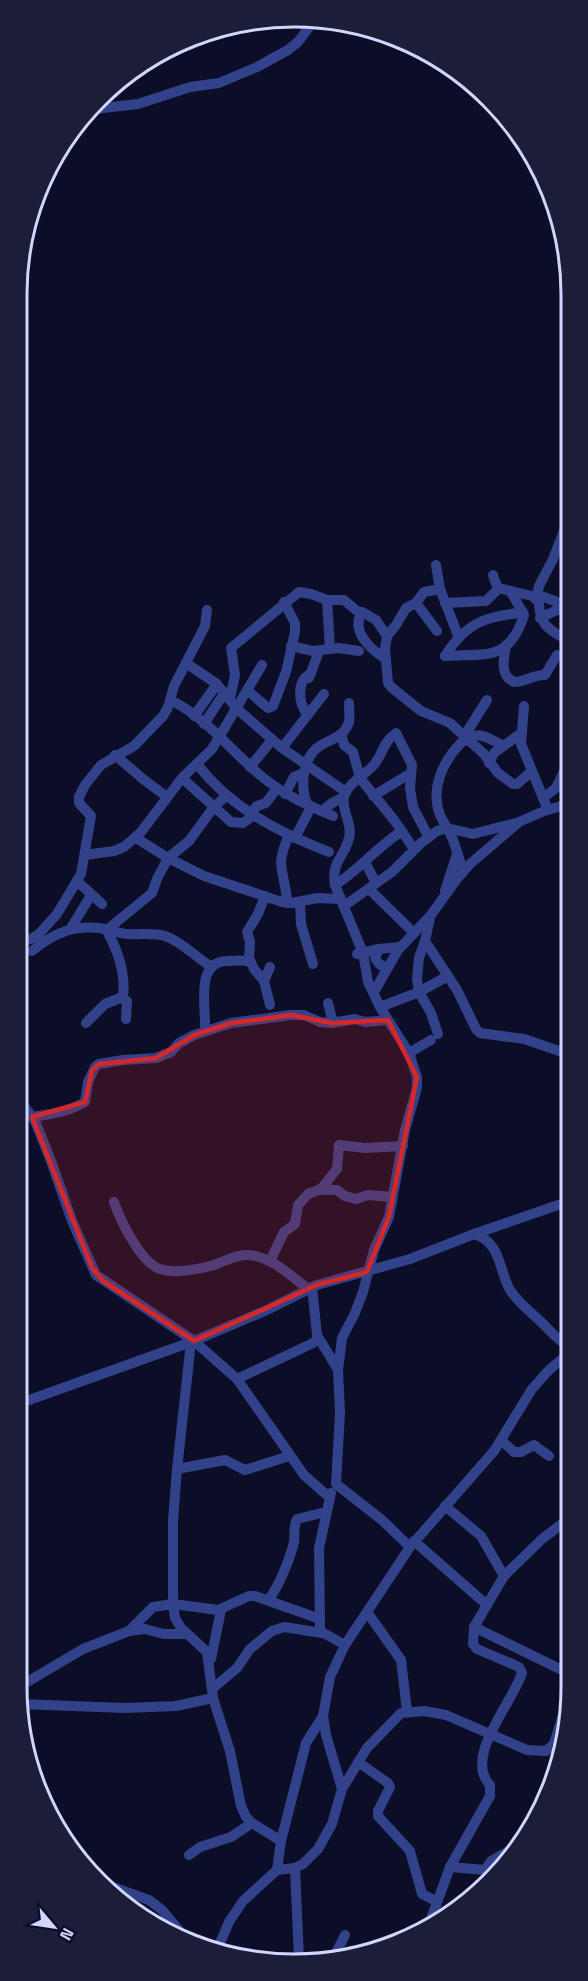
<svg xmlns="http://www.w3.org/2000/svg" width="588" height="1981" font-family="'Space Grotesk',sans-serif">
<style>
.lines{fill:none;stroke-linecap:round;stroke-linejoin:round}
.minor{stroke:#32428a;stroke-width:10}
.marked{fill:#d62828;fill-opacity:0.2;stroke:#d62828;stroke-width:4.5;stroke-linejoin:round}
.rim{fill:none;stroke:#d1d6ff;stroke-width:3}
</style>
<rect width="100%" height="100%" fill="#0c0d26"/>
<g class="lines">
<!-- minor -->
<g class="minor">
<polyline points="94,109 138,104 190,87 219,83 257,67 288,50 298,42 313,22"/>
<polyline points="436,565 440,589 459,638"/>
<path d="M 493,575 C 494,579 496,585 499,588 C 501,589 532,596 537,597 L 539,586 L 553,559 L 569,518"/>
<polyline points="440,589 424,592 416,603 406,608 396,625 387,636 385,649 388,683 391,687 421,711 450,723 484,754 498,773 513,784 517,784 532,771"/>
<path d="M 539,597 C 538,623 546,629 568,640"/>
<polyline points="535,599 544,597 568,606"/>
<polyline points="327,600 330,649"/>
<polyline points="416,603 437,631"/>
<polyline points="445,603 486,601 499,588"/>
<path d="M 362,612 C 350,631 371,650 386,659"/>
<polyline points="540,618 557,610 568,610"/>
<path d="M 506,645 C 504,659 499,675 514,682 C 525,682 532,675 545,675 L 557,655"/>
<polyline points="291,646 313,651 338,648 359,651"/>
<path d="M 445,656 C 484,653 509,663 524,615 L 511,592"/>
<path d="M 445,656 C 467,621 485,618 523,612"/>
<polyline points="186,663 217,684 236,708 282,748 346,792"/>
<polyline points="309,678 319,651"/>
<polyline points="248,691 268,708 273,706 286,672 295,632 295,623 284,602"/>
<polyline points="230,699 235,675 231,648 299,592 311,594 327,600 344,600 357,611 364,613 376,620 387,636"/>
<path d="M 170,700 C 205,716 231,751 260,775 C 282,794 307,805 333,816"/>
<polyline points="524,706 521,744 548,810"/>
<path d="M 308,715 C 298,704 296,680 311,674"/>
<polyline points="194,716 217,684"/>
<polyline points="204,724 225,692"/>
<polyline points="341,734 344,745 353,752 360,778 394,820 414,849"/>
<polyline points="465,735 487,700"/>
<polyline points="282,748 324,694"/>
<polyline points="115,755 143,779 167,797"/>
<polyline points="489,763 494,753 520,734"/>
<path d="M 197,764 C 231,808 278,832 329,852"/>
<polyline points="250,767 272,740"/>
<polyline points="182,778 231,822 243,823 253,816"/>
<polyline points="285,794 294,777 304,773"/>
<polyline points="373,796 411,773"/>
<polyline points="543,798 556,788 568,763"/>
<path d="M 308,806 C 299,786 302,753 325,743 C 335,738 345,735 349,722 C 350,717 349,709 349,703"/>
<polyline points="322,811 332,803 344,797"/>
<polyline points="250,814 257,806 266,803 277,788"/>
<polyline points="136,838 168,858 204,876 282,902 292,903 317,898 341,899"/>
<polyline points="295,838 311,807"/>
<polyline points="85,855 114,851 124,847 141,832 182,778 212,749 262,665"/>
<polyline points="365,862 376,883"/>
<path d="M 463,872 C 460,861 457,851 453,840 C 450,831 444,824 440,815 C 430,789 443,761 461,743 C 476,729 488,737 503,746"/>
<polyline points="77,881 102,904"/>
<path d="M 335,885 C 359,870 377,847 402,831"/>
<polyline points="369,889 414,933"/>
<polyline points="445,891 457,854"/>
<polyline points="300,902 301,924 313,964"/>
<path d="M 287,903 C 287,889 282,877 281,863 C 281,854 285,844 289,835"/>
<polyline points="344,906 392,872 421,843 437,831 447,828 473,834 516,823"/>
<polyline points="430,918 425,941 457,990 476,1029 480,1033 524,1039 568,1054"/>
<polyline points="71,928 91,895"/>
<path d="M 106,929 C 118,951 126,973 123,998"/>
<polyline points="108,929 152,893 157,879 168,858 189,841 213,808 226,796"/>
<polyline points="425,941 419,958 417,979 419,992 431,1013 438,1034"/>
<polyline points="19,942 31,939 39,934 57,914 81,874 91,816 79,803 79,797 85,785 101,765 134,746 163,716 168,707 174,686 205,626 207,610"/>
<polyline points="379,949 375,958 379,964 387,968"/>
<path d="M 32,951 C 55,932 75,924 105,929 C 113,930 120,934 128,934 C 140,935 153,932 165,936 C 183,942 196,958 212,967"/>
<polyline points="357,954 379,949 400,947"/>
<polyline points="270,967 264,981 270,1005"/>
<polyline points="264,981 254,969 249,958 250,942 247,932 258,914 265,896"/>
<polyline points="374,992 398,950 431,915 456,880 470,864 519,822 544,811 568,804"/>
<polyline points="328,1003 332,1019 336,1022"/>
<polyline points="380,1007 419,992 448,976"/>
<polyline points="86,1023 105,1004 120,998 127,1001 126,1019"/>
<path d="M 205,1028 C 206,1006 195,962 227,961 C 236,961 242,959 250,962"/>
<polyline points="409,1053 431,1040"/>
<polyline points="19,1099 35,1121 51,1161 72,1221 96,1275 194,1341 237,1379 304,1475 329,1497"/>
<path d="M 32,1117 C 51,1114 68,1112 85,1102 L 88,1082 L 95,1067 L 99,1064 L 123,1060 L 156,1058 L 171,1052 L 179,1043 L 194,1035 L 231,1023 L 291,1015 L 304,1015 L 320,1022 L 332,1023 L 355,1019 L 365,1022 L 388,1020"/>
<polyline points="319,1190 337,1190 345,1196 356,1199 368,1195 392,1197"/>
<path d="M 114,1202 C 120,1220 141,1263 160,1269 C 175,1274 199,1269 214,1265 C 226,1261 236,1254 249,1255 C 272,1257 291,1276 308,1289"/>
<path d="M 474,1234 C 502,1243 498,1269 510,1290 C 518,1302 529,1311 539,1320 C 549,1329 555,1338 567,1345"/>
<polyline points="566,1252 567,1253"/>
<polyline points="270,1261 284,1232 295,1224 298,1205 308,1194 321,1189 337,1169 339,1145 365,1148 403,1146"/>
<polyline points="312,1287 317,1335 338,1370"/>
<polyline points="191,1342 177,1469 173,1521 173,1604 175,1618 181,1628 207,1652 213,1698 230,1751 241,1806 246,1817 252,1823 281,1841"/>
<polyline points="237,1379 313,1343 318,1338"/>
<polyline points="18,1404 194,1341 267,1310 317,1285 410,1259 474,1234 567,1202"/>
<polyline points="501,1440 514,1452 521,1452 534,1445 549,1456"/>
<polyline points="177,1469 225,1460 245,1470 289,1456"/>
<polyline points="331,1493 319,1548 320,1631 345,1645"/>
<polyline points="445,1506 481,1536 504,1576"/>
<polyline points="414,1541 487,1605"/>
<path d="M 410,1547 L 382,1520 L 336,1484 L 340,1413 L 338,1370 L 342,1338 L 355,1313 L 363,1292 L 374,1250 L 389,1217 L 405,1130 L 417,1088 L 417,1077 L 409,1053 L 380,1007 L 368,982 L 363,953 L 335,885 C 331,862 344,858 349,838 C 353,824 341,811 344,797 C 347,784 364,775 373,766 C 383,755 382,743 396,733 L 412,765 L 410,788 L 413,807 L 428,836"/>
<path d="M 269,1599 C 279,1586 290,1559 294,1542 C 295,1534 293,1527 297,1519 L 326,1512"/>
<polyline points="367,1612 401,1660 407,1711"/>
<polyline points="474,1627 566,1672"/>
<polyline points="129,1631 153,1607 173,1604 218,1610 249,1596 255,1596 320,1619"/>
<polyline points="211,1659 221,1610"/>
<polyline points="17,1688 83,1649 129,1631 145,1629 164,1634 186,1634"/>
<polyline points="212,1689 237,1668 250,1649 272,1631 284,1627 322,1633"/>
<polyline points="20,1704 125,1708 176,1706 213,1698"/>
<polyline points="358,1762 388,1783 390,1787 378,1811 378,1816 410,1851 422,1894 436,1901"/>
<polyline points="342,1789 367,1748 401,1713 424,1711 446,1715 527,1750 546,1751 554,1744 566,1705"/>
<polyline points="189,1855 200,1847 231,1837 252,1823"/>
<polyline points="450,1867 485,1870 491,1861 523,1843"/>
<polyline points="295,1868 299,1959"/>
<polyline points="277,1870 281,1841 306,1743 323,1716"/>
<polyline points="104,1884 149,1900 162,1910 188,1941"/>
<path d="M 428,1927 L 450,1867 L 490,1796 L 490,1785 C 463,1757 513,1702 522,1673 L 519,1667 L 477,1649 L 473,1644 L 474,1627 L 504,1576 L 542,1539 L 567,1520"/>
<polyline points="217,1950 229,1922 243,1901 277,1870 295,1868 303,1864 318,1849 332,1824 342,1789 326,1735 323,1716 330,1677 345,1645 410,1547 494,1451 532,1389 549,1370 567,1355"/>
<polyline points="334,1957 345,1935"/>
</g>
</g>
<!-- marked area -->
<path class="marked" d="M 291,1015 L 332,1023 L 388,1020 L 417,1077 L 389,1217 L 367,1272 L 317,1285 L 194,1341 L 103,1281 L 92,1268 L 32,1117 L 85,1102 L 92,1070 L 99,1064 L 156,1058 L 194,1035 L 231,1023 Z"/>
<!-- crop -->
<path d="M0 0H588V1981H0ZM294 27H294A267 267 0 0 1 561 294V1687A267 267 0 0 1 294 1954H294A267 267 0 0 1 27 1687V294A267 267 0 0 1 294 27Z" fill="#1c1d37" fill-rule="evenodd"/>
<path class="rim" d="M294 27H294A267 267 0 0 1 561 294V1687A267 267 0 0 1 294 1954H294A267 267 0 0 1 27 1687V294A267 267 0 0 1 294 27Z"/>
<!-- north arrow -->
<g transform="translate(54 1927) rotate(119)" stroke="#0c0d26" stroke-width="4.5" paint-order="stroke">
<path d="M0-4.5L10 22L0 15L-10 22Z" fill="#d1d6ff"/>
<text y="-9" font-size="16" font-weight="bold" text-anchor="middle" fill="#d1d6ff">N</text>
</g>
</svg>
